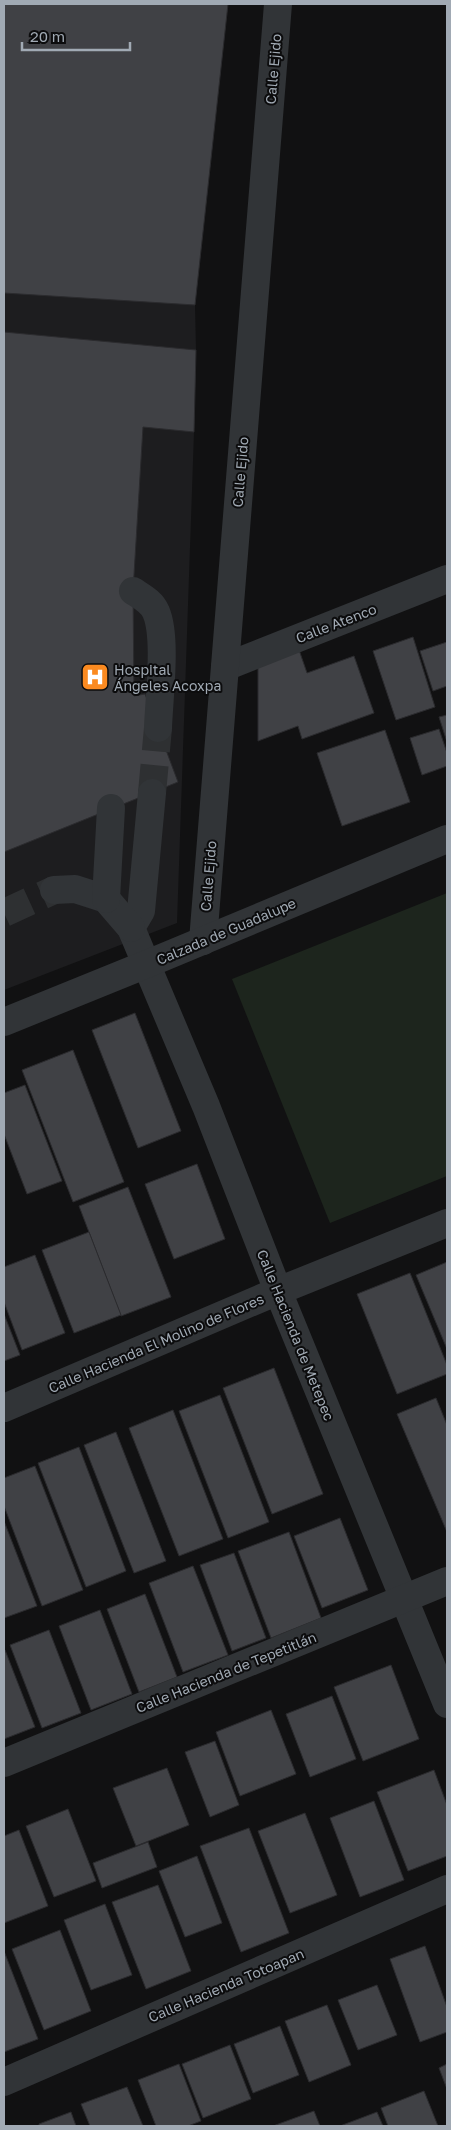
<svg xmlns="http://www.w3.org/2000/svg" width="451" height="2130" font-family="'Golos Text',sans-serif">
<style>
.built{fill:#1d1d1f}
.green{fill:#1d251d}
.building{fill:#404145;stroke:#2b2b2e}
.lines{fill:none;stroke-linecap:round;stroke-linejoin:round}
.minor-tunnel{stroke:#2e3032;stroke-width:28;stroke-dasharray:28 14;stroke-linecap:butt}
.minor{stroke:#313437;stroke-width:28}
.labels{text-anchor:middle;dominant-baseline:central;stroke-width:4;stroke-linejoin:round;paint-order:stroke}
.street-label{font-size:14px;fill:#a1aab4;stroke:#0c0c0d}
.poi-label{font-size:14px;fill:#a1aab4;stroke:#0c0c0d;text-anchor:start}
</style>
<rect width="100%" height="100%" fill="#111112"/>
<!-- built -->
<polygon class="built" points="4,4 228,4 195,305 196,350 194,432 177,923 4,990"/>
<!-- green -->
<polygon class="green" points="447,893 447,1176 330,1223 232,979"/>
<!-- building -->
<g class="building">
<polygon points="4,4 228,4 195,305 4,293"/>
<polygon points="4,332 196,350 194,432 143,427 133,591 134,696 145,694 178,782 4,852"/>
<polygon points="413,637 435,707 396,720 373,651"/>
<polygon points="447,642 447,686 433,691 420,651"/>
<polygon points="298,647 307,673 354,656 374,713 302,739 298,726 258,741 258,662"/>
<polygon points="447,715 447,742 439,717"/>
<polygon points="439,729 447,753 447,766 422,775 410,738"/>
<polygon points="385,730 410,802 342,826 317,753"/>
<polygon points="135,1013 181,1131 138,1148 92,1030"/>
<polygon points="73,1050 124,1182 73,1202 22,1070"/>
<polygon points="25,1085 62,1181 27,1194 4,1134 4,1093"/>
<polygon points="197,1164 225,1239 174,1259 145,1184"/>
<polygon points="128,1187 171,1297 121,1316 79,1206"/>
<polygon points="89,1232 121,1315 74,1333 42,1250"/>
<polygon points="35,1255 65,1333 22,1350 4,1302 4,1267"/>
<polygon points="447,1262 447,1349 416,1275"/>
<polygon points="410,1273 447,1365 447,1374 397,1394 357,1294"/>
<polygon points="4,1314 20,1355 4,1361"/>
<polygon points="274,1368 323,1494 272,1514 223,1388"/>
<polygon points="220,1395 269,1522 228,1538 179,1411"/>
<polygon points="436,1398 447,1425 447,1532 397,1414"/>
<polygon points="173,1410 223,1539 179,1556 129,1428"/>
<polygon points="116,1432 166,1561 134,1573 84,1445"/>
<polygon points="79,1447 126,1571 86,1587 38,1463"/>
<polygon points="35,1466 83,1590 42,1606 4,1506 4,1478"/>
<polygon points="340,1518 368,1590 322,1608 294,1536"/>
<polygon points="4,1521 37,1606 4,1618"/>
<polygon points="289,1532 321,1618 271,1638 238,1551"/>
<polygon points="234,1553 266,1638 232,1651 200,1565"/>
<polygon points="193,1566 228,1655 183,1672 149,1583"/>
<polygon points="145,1594 177,1677 139,1692 107,1609"/>
<polygon points="100,1610 132,1694 91,1710 59,1626"/>
<polygon points="49,1630 81,1713 42,1728 10,1645"/>
<polygon points="4,1650 5,1650 35,1727 4,1739"/>
<polygon points="391,1665 419,1739 363,1761 334,1687"/>
<polygon points="332,1696 356,1759 310,1777 286,1714"/>
<polygon points="271,1710 296,1774 240,1796 216,1732"/>
<polygon points="215,1741 239,1805 210,1817 185,1752"/>
<polygon points="167,1768 189,1825 136,1846 113,1788"/>
<polygon points="434,1770 447,1805 447,1856 408,1871 377,1792"/>
<polygon points="374,1801 404,1880 360,1897 330,1818"/>
<polygon points="68,1809 96,1881 54,1897 26,1826"/>
<polygon points="305,1813 337,1895 290,1913 258,1831"/>
<polygon points="249,1828 289,1933 241,1952 200,1846"/>
<polygon points="19,1830 48,1906 4,1923 4,1836"/>
<polygon points="148,1842 157,1867 102,1888 93,1863"/>
<polygon points="197,1856 222,1923 185,1937 159,1871"/>
<polygon points="158,1885 191,1971 146,1989 112,1902"/>
<polygon points="105,1904 132,1975 91,1990 64,1920"/>
<polygon points="60,1930 91,2011 44,2030 12,1949"/>
<polygon points="425,1946 447,2007 447,2032 420,2042 390,1959"/>
<polygon points="4,1951 38,2039 4,2052"/>
<polygon points="377,1985 397,2035 358,2050 338,2000"/>
<polygon points="327,2005 351,2065 309,2082 285,2021"/>
<polygon points="280,2026 299,2075 253,2093 234,2044"/>
<polygon points="230,2045 251,2099 203,2118 182,2064"/>
<polygon points="179,2064 201,2121 188,2126 156,2126 138,2080"/>
<polygon points="447,2064 447,2089 439,2068"/>
<polygon points="127,2087 143,2126 90,2126 81,2104"/>
<polygon points="424,2091 438,2126 388,2126 381,2108"/>
<polygon points="314,2111 320,2126 273,2126"/>
<polygon points="71,2112 76,2126 39,2126 39,2124"/>
<polygon points="377,2112 383,2126 340,2126"/>
</g>
<g class="lines">
<!-- minor-tunnel -->
<g class="minor-tunnel">
<polyline points="152,793 158,728"/>
<polyline points="4,913 54,890"/>
</g>
<!-- minor -->
<g class="minor">
<path d="M 133,591 C 142,597 152,602 156,612 C 167,637 159,698 158,728"/>
<polyline points="225,667 447,579"/>
<polyline points="152,793 141,911 131,928 206,1106 278,1291 447,1704"/>
<polyline points="54,890 75,889 106,899 131,928"/>
<polyline points="106,899 111,808"/>
<polyline points="203,941 278,4"/>
<polyline points="4,1022 147,964 447,839"/>
<polyline points="4,1408 278,1291 447,1223"/>
<polyline points="4,1763 447,1581"/>
<polyline points="4,2082 447,1889"/>
</g>
</g>
<!-- icons -->
<defs>
<g id="hospital-square" transform="scale(1.4375)"><rect x="-9" y="-9" width="18" height="18" rx="4" fill="#fb8a20" stroke="#0c0c0d"/><path d="M-5-5h3v3.5h4V-5h3V5h-3V1.5h-4V5h-3Z" fill="#fff"/></g>
</defs>
<g fill-rule="evenodd">
<use href="#hospital-square" x="95" y="677"/>
</g>
<g class="labels">
<!-- street labels -->
<g class="street-label">
<text transform="translate(273 69) rotate(-85)">Calle Ejido</text>
<text transform="translate(240 472) rotate(-85)">Calle Ejido</text>
<text transform="translate(336 623) rotate(-21)">Calle Atenco</text>
<text transform="translate(208 876) rotate(-85)">Calle Ejido</text>
<text transform="translate(226 931) rotate(-23)">Calzada de Guadalupe</text>
<text transform="translate(296 1335) rotate(68)">Calle Hacienda de Metepec</text>
<text transform="translate(156 1343) rotate(-23)">Calle Hacienda El Molino de Flores</text>
<text transform="translate(226 1672) rotate(-22)">Calle Hacienda de Tepetitlán</text>
<text transform="translate(226 1985) rotate(-23)">Calle Hacienda Totoapan</text>
</g>
<!-- poi labels -->
<g class="poi-label">
<text x="114" y="669">Hospital<tspan x="114" dy="16">Ángeles Acoxpa</tspan></text>
</g>
</g>
<!-- border -->
<rect width="451" height="2130" fill="none" stroke="#a1aab4" stroke-width="10"/>
<!-- scale -->
<path d="M22 42v8h108v-8" fill="none" stroke="#a1aab4" stroke-width="2.5"/>
<text x="30" y="42" font-size="15" fill="#a1aab4" stroke="#0c0c0d" stroke-width="4" paint-order="stroke">20 m</text>
</svg>
